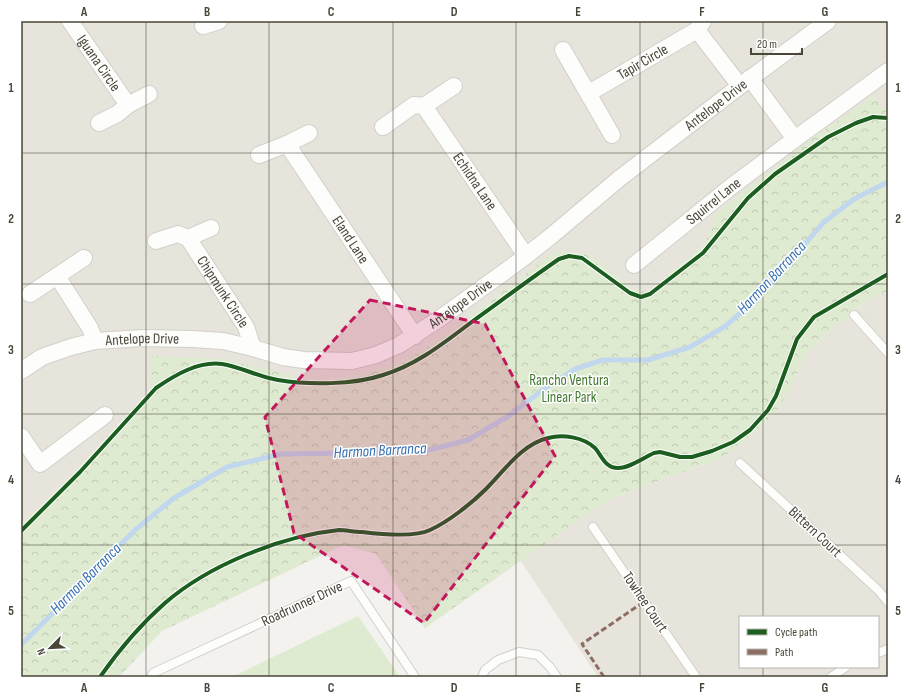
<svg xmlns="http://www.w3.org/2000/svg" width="909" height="698" font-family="'Sofia Sans Condensed',sans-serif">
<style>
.residential{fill:#e7e4dc;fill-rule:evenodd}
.grass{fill:#deebd0}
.park{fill:url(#park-crowns)}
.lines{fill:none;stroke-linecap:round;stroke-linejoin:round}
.stream{stroke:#c1d7ed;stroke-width:5}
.service-casing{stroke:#d1d0cb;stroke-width:10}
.minor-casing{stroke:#d1d0cb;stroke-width:18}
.service{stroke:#fdfdfc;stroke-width:8}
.minor{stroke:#fdfdfc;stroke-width:16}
.quiet{stroke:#8d6e63;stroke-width:3;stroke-dasharray:6 3;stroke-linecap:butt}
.cycleway-casing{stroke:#fff;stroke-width:6}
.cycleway{stroke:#1b5e20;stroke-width:4}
.marked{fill:#c2185b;fill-opacity:0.2;stroke:#c2185b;stroke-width:3;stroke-dasharray:8 5;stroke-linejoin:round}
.grid{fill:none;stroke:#494539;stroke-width:1;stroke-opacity:0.55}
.labels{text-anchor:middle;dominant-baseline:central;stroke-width:3;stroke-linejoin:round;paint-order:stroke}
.street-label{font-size:15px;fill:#494539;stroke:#fff}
.park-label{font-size:15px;fill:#42792f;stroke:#fff}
.water-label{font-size:16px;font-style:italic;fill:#376fb1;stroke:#fff}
.neatline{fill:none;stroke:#494539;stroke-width:1.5}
.grid-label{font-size:13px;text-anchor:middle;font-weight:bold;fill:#494539}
</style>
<defs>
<pattern id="park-crowns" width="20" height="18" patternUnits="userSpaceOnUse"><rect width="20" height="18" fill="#deebd0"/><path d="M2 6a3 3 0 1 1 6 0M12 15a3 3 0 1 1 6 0" fill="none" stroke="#c0cbb3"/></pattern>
</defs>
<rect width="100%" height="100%" fill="#f3f2ee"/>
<!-- residential -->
<g class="residential">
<polygon points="21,21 888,21 888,106 883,109 873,96 718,212 703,246 647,292 633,289 598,261 583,253 555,252 493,299 424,349 400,363 365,374 330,379 297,377 268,371 150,389 88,458 21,526"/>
<path d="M 888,292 L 888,677 L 598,677 L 520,560 L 609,499 L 724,457 L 758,430 L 777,410 L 789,391 L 805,357 L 829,330 L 872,297 ZM 740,617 L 878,617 L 878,667 L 740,667 Z"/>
</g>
<!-- grass -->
<polygon class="grass" points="358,616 400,677 232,677"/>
<!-- park -->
<polygon class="park" points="873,96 883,109 888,106 888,292 872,297 829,330 805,357 789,391 777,410 758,430 724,457 609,499 425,628 376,554 343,545 162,631 119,677 21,677 21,526 88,458 150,389 152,356 225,359 297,377 330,379 365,374 400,363 424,349 493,299 554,252 583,253 598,261 633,289 647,292 703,246 718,212 802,146"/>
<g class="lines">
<!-- stream -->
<polyline class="stream" points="21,645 135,530 174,498 227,467 281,454 421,452 468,440 510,415 548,386 575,369 603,360 648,360 690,347 724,327 756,300 823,223 854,199 888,182"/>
<!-- service casing -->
<g class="service-casing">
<g id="service">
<polyline points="854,315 888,353"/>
<polyline points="740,463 878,590 888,602"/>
<polyline points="593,527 696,677"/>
<polyline points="878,653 888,649"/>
<polyline points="151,677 153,673 351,581 415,677"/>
<polyline points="482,677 485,670 498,660 519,652 538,655 550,667 557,677"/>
<polyline points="831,677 846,667"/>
</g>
</g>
<!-- minor casing -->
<g class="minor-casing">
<g id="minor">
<path id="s1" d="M 70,21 L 128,105 L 117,114 L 99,123"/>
<polyline points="203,26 219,21"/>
<polyline points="697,30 740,86"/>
<polyline points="563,50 612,135"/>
<polyline points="750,78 795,139"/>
<path id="s2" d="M 589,93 L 697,30 L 703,21"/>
<polyline points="128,105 149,94"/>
<polyline points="424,106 454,86"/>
<path id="s3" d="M 383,127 L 414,105 L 424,106 L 526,256"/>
<polyline points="287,144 309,133"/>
<path id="s4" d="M 259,155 L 287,144 L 415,336"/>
<polyline points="188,238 211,228"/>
<path id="s5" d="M 156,241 L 178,234 L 188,238 L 246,327 L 253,348"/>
<path id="s6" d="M 634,265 L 732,186 L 795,139 L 888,71"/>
<polyline points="57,276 90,328 95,341"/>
<polyline points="30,294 84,258"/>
<path id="s7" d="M 21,371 L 42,357 L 71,347 L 95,341 L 143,338 L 192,339 L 223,341 L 253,348 L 283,357 L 304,360 L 352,361 L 376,355 L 399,345 L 439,319 L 518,262 L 550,237 L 620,178 L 740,86 L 828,21"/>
<polyline points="21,436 40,464 105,415"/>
</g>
</g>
<!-- service -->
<use href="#service" class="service"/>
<!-- minor -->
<use href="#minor" class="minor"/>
<!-- quiet -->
<polyline class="quiet" points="604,677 582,644 645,601"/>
<!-- cycleway casing -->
<g class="cycleway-casing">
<g id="cycleway">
<path d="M 21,531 L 80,472 L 156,388 C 175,375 198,361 222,364 C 241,367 259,377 278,380 C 308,385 354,385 383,375 C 417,365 445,342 473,321 C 502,300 530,279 559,259 L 569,256 L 582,258 L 630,293 L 641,297 L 650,294 L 703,253 L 748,198 L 775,174 L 828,137 L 856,123 L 873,117 L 888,118"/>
<path d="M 100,677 C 119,650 140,625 165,603 C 209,565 281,536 339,530 C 346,530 354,532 362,532 C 379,534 414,538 430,530 C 448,522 472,503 486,489 C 504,471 522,444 548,438 C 563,434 583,437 595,448 C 602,456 605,468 618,468 C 630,468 643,458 654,453 L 660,452 L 680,457 L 692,457 L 712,451 L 733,442 L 750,430 L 768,410 L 776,396 L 797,339 L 814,317 L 888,274"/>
</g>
</g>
<!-- cycleway -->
<use href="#cycleway" class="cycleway"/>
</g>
<!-- marked area -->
<path class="marked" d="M 370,300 L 485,324 L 555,456 L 424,623 L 294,533 L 265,417 Z"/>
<!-- grid -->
<path class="grid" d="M 146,21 L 146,677M 269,21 L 269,677M 393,21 L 393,677M 516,21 L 516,677M 640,21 L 640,677M 763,21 L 763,617M 21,153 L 888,153M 21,284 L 888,284M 21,414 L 888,414M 21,545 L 888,545M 763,667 L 763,677"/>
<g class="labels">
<!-- street labels -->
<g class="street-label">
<text stroke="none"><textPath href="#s2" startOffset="62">Tapir Circle</textPath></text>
<text stroke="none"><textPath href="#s1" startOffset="51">Iguana Circle</textPath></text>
<text stroke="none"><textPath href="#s7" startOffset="788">Antelope Drive</textPath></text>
<text stroke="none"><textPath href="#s3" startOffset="139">Echidna Lane</textPath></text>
<text stroke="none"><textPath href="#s6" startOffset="102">Squirrel Lane</textPath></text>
<text stroke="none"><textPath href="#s4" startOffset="145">Eland Lane</textPath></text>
<text stroke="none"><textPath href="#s5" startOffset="98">Chipmunk Circle</textPath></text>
<text stroke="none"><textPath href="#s7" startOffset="464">Antelope Drive</textPath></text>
<text stroke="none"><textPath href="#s7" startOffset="128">Antelope Drive</textPath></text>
<text transform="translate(815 532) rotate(43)">Bittern Court</text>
<text transform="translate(645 602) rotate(56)">Towhee Court</text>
<text transform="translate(302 604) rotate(-25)">Roadrunner Drive</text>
</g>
<!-- park labels -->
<g class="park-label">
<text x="569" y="380">Rancho Ventura<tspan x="569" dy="17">Linear Park</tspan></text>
</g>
<!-- water labels -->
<g class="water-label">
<text transform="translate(772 278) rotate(-47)">Harmon Barranca</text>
<text transform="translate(380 451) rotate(-3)">Harmon Barranca</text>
<text transform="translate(86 579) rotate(-45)">Harmon Barranca</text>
</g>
</g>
<!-- border -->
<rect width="909" height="698" fill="none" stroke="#ffffff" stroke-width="44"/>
<!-- legend -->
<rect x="739" y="616" width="140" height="52" fill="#ffffff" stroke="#b6b5b0"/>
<rect x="747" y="629" width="20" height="6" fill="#1b5e20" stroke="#b6b5b0"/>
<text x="775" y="636" font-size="12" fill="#494539">Cycle path</text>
<rect x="747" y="649" width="20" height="6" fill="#8d6e63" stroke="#b6b5b0"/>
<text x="775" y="656" font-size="12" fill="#494539">Path</text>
<!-- north arrow -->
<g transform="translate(50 648) rotate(246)" stroke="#ffffff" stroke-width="3" paint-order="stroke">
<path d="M0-3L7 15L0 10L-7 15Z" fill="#494539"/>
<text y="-6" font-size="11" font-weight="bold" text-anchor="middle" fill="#494539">N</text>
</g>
<!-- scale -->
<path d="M751 48v6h51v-6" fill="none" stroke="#494539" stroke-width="2"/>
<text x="757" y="48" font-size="12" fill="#494539" stroke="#ffffff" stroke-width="3" paint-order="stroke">20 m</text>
<rect x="22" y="22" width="865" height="654" class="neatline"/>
<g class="grid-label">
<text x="84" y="16">A</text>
<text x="207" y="16">B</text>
<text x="331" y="16">C</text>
<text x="454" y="16">D</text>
<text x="578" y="16">E</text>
<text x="702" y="16">F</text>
<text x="825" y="16">G</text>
<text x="11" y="92">1</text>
<text x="898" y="92">1</text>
<text x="11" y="223">2</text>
<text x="898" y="223">2</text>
<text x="11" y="354">3</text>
<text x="898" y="354">3</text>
<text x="11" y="484">4</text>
<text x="898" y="484">4</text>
<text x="11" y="615">5</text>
<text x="898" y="615">5</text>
<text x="84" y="692">A</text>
<text x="207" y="692">B</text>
<text x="331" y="692">C</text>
<text x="454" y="692">D</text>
<text x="578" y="692">E</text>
<text x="702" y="692">F</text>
<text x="825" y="692">G</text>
</g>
</svg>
